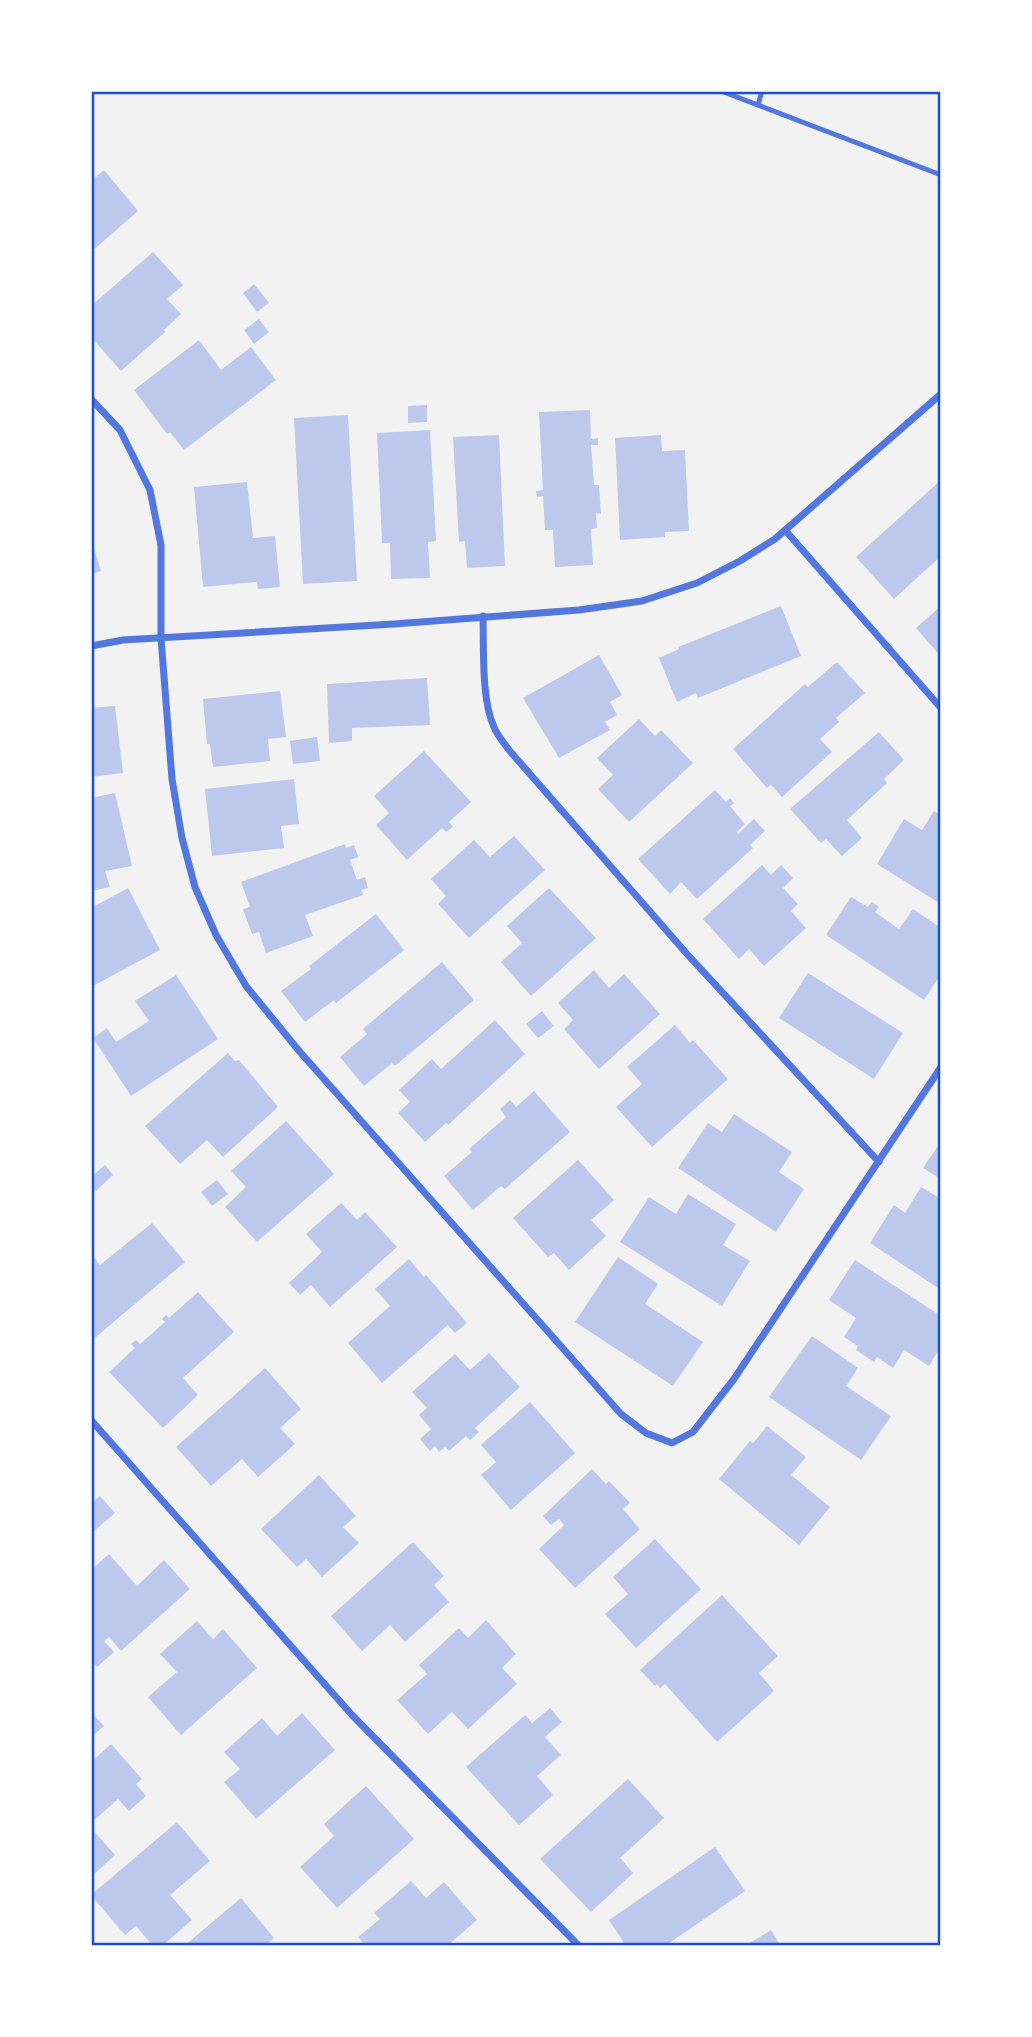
<svg xmlns="http://www.w3.org/2000/svg" width="1032" height="2037" font-family="Karla,sans-serif">
<style>
.building{fill:#bdc9ec}
.lines{fill:none;stroke-linecap:round;stroke-linejoin:round}
.service{stroke:#5277de;stroke-width:5}
.minor{stroke:#5277de;stroke-width:7}
.neatline{fill:none;stroke:#1d4ed8;stroke-width:2.5}
</style>
<rect width="100%" height="100%" fill="#f2f2f2"/>
<!-- building -->
<g class="building">
<polygon points="104,170 138,211 91,252 91,181"/>
<polygon points="153,252 183,285 167,299 181,314 164,330 165,332 121,371 91,337 91,306"/>
<polygon points="254,284 269,303 257,312 243,293"/>
<polygon points="259,319 269,332 254,344 244,330"/>
<polygon points="199,340 221,370 251,347 276,380 184,450 170,432 167,434 134,390"/>
<polygon points="427,405 427,422 408,423 408,406"/>
<polygon points="590,410 591,439 598,438 598,445 591,445 594,485 599,485 601,514 596,513 597,528 591,529 593,565 555,567 553,530 545,530 543,496 537,497 536,491 543,490 539,412"/>
<polygon points="348,415 357,581 303,584 294,418"/>
<polygon points="430,430 436,541 428,542 430,578 391,579 390,543 382,543 377,433"/>
<polygon points="499,435 505,566 467,568 465,541 459,542 453,437"/>
<polygon points="661,435 662,451 685,450 689,531 665,532 665,537 620,540 615,438"/>
<polygon points="941,480 941,556 894,599 856,557"/>
<polygon points="247,482 253,538 275,536 280,587 258,589 257,582 203,587 194,487"/>
<polygon points="91,539 101,571 91,574"/>
<polygon points="781,606 801,656 698,698 696,693 677,702 659,658 679,649 678,647"/>
<polygon points="941,606 941,657 916,628"/>
<polygon points="599,655 622,695 610,702 617,715 605,722 610,730 559,758 523,698"/>
<polygon points="837,662 865,693 836,718 839,722 820,739 832,752 782,797 771,785 767,788 733,749 805,684 808,687"/>
<polygon points="427,678 430,725 352,728 352,741 329,743 327,684"/>
<polygon points="280,691 286,737 268,739 270,761 213,767 210,744 207,744 203,699"/>
<polygon points="115,706 123,773 91,777 91,708"/>
<polygon points="639,719 655,736 661,730 693,763 629,822 598,789 613,775 597,758"/>
<polygon points="879,732 904,760 884,779 887,783 847,820 862,838 842,856 826,839 821,843 790,809"/>
<polygon points="317,737 320,761 293,764 290,741"/>
<polygon points="424,751 471,802 449,822 453,827 446,832 442,828 407,860 376,825 389,813 374,796"/>
<polygon points="294,779 299,824 281,826 284,848 212,856 205,789"/>
<polygon points="715,790 726,802 730,798 734,803 730,806 745,824 737,832 738,834 754,819 765,831 750,845 753,848 697,899 681,882 670,894 638,859"/>
<polygon points="115,793 132,866 105,871 110,887 91,891 91,798"/>
<polygon points="934,811 941,815 941,904 877,864 904,819 922,830"/>
<polygon points="514,836 545,870 469,938 438,904 446,896 431,879 474,840 490,857"/>
<polygon points="345,844 346,848 354,845 358,857 350,860 357,880 365,877 368,888 361,890 363,895 305,915 313,936 266,953 259,932 252,934 243,909 250,907 241,882"/>
<polygon points="762,865 771,875 781,865 793,878 783,888 798,904 791,911 806,928 764,966 749,949 739,959 703,919"/>
<polygon points="128,888 160,950 91,987 91,908"/>
<polygon points="549,888 596,938 531,996 501,962 522,943 507,926"/>
<polygon points="851,897 868,907 872,902 879,907 875,912 899,929 913,909 941,928 941,974 924,1000 826,935"/>
<polygon points="376,914 404,950 336,1003 334,1000 305,1022 281,991 311,969 309,966"/>
<polygon points="442,962 474,1000 395,1066 392,1063 364,1086 340,1057 367,1034 363,1029"/>
<polygon points="594,970 609,988 624,974 660,1014 599,1069 564,1029 573,1020 558,1003"/>
<polygon points="808,973 903,1033 874,1079 779,1018"/>
<polygon points="176,975 218,1039 131,1096 93,1038 107,1028 116,1042 149,1021 135,1001"/>
<polygon points="542,1011 554,1026 538,1038 526,1024"/>
<polygon points="495,1020 525,1054 448,1125 446,1123 425,1142 398,1113 410,1102 399,1090 432,1059 441,1069"/>
<polygon points="675,1025 690,1043 693,1040 728,1079 652,1147 616,1107 642,1084 627,1067"/>
<polygon points="228,1053 235,1061 239,1060 278,1107 223,1157 207,1140 180,1164 145,1126"/>
<polygon points="534,1091 570,1132 505,1189 501,1186 473,1210 444,1176 472,1152 469,1149 506,1117 500,1109 510,1100 516,1107"/>
<polygon points="734,1114 792,1152 779,1172 804,1189 776,1232 678,1168 708,1123 722,1132"/>
<polygon points="286,1121 334,1174 257,1242 225,1207 246,1187 231,1171"/>
<polygon points="941,1141 941,1179 923,1168"/>
<polygon points="578,1160 614,1200 591,1220 606,1236 569,1270 554,1253 548,1257 513,1218"/>
<polygon points="105,1165 113,1175 96,1191 91,1185 91,1177"/>
<polygon points="217,1180 228,1194 212,1206 201,1192"/>
<polygon points="921,1187 941,1199 941,1290 870,1243 894,1205 905,1213"/>
<polygon points="688,1194 736,1224 723,1245 750,1261 722,1306 620,1242 649,1197 676,1214"/>
<polygon points="341,1203 357,1220 365,1212 397,1247 330,1307 311,1285 300,1295 289,1283 322,1252 306,1234"/>
<polygon points="152,1223 185,1262 91,1341 91,1254 100,1265"/>
<polygon points="618,1257 658,1284 645,1304 703,1342 673,1386 575,1322"/>
<polygon points="409,1259 424,1277 426,1275 467,1323 455,1333 448,1325 382,1383 348,1343 390,1306 375,1289"/>
<polygon points="855,1260 941,1316 941,1346 929,1366 904,1350 893,1368 877,1357 874,1362 856,1350 858,1346 844,1337 856,1318 829,1300"/>
<polygon points="198,1292 234,1332 183,1378 198,1395 163,1428 109,1372 135,1348 131,1344 136,1340 140,1344 165,1322 162,1319 166,1315 169,1318"/>
<polygon points="812,1336 858,1368 846,1386 891,1416 861,1460 769,1397"/>
<polygon points="489,1353 520,1387 475,1428 479,1432 470,1440 466,1436 449,1451 445,1447 439,1452 435,1446 430,1451 420,1439 431,1429 419,1415 427,1408 412,1392 455,1354 470,1370"/>
<polygon points="265,1368 301,1409 280,1428 295,1444 258,1477 242,1459 211,1486 176,1447"/>
<polygon points="530,1402 575,1453 511,1510 481,1475 496,1462 481,1445"/>
<polygon points="767,1426 806,1457 791,1475 830,1507 799,1545 719,1479 750,1441 753,1443"/>
<polygon points="592,1469 606,1484 609,1481 630,1503 623,1509 640,1529 575,1588 539,1549 564,1525 559,1519 551,1525 543,1516"/>
<polygon points="319,1475 356,1516 343,1527 359,1543 322,1577 306,1559 297,1567 261,1529"/>
<polygon points="100,1496 115,1513 91,1534 91,1504"/>
<polygon points="655,1539 701,1589 636,1648 605,1614 628,1594 613,1577"/>
<polygon points="413,1542 444,1576 434,1585 449,1602 405,1642 390,1625 362,1651 331,1616"/>
<polygon points="109,1554 137,1586 164,1560 190,1589 121,1651 109,1637 104,1641 114,1652 97,1667 91,1661 91,1570"/>
<polygon points="722,1595 778,1656 759,1673 774,1691 717,1742 665,1684 660,1688 657,1684 655,1686 640,1670"/>
<polygon points="486,1620 516,1654 502,1668 517,1684 468,1729 452,1712 428,1734 397,1700 427,1674 419,1665 459,1628 468,1638"/>
<polygon points="197,1621 213,1639 223,1629 257,1668 181,1735 148,1697 177,1672 160,1654"/>
<polygon points="550,1708 562,1722 545,1737 561,1755 537,1776 553,1795 519,1825 466,1767 525,1715 532,1723"/>
<polygon points="91,1712 104,1726 91,1737"/>
<polygon points="302,1713 335,1750 256,1819 224,1782 240,1769 224,1752 262,1718 277,1736"/>
<polygon points="111,1744 142,1779 136,1784 146,1796 129,1811 118,1799 91,1823 91,1762"/>
<polygon points="628,1779 664,1818 620,1858 633,1873 591,1912 540,1859"/>
<polygon points="366,1786 414,1839 337,1908 300,1867 334,1836 324,1824"/>
<polygon points="177,1822 210,1861 170,1895 192,1920 162,1946 153,1946 136,1926 125,1935 91,1895"/>
<polygon points="91,1828 115,1855 91,1877"/>
<polygon points="715,1847 745,1891 665,1946 626,1946 609,1920"/>
<polygon points="411,1881 426,1898 444,1882 477,1920 447,1946 366,1946 358,1937 380,1919 374,1913"/>
<polygon points="241,1898 274,1938 265,1946 184,1946"/>
<polygon points="771,1930 781,1946 745,1946"/>
</g>
<g class="lines">
<!-- service -->
<g class="service">
<polyline points="721,91 941,175"/>
<polyline points="758,105 762,91"/>
</g>
<!-- minor -->
<g class="minor">
<polyline points="91,399 120,430 150,490 161,545 161,638 172,779 182,838 195,887 216,935 246,986 300,1052 621,1414 646,1433 672,1443 693,1432 734,1379 941,1067"/>
<polyline points="785,530 941,708"/>
<path d="M 483,616 C 484,647 481,699 494,727 C 497,735 504,743 509,750 L 687,954 L 879,1162"/>
<polyline points="91,646 123,640 394,624 579,610 642,601 697,583 740,561 775,539 941,394"/>
<polyline points="91,1420 352,1715 579,1946"/>
</g>
</g>
<!-- border -->
<rect width="1032" height="2037" fill="none" stroke="#ffffff" stroke-width="186"/>
<rect x="93" y="93" width="846" height="1851" class="neatline"/>
</svg>
